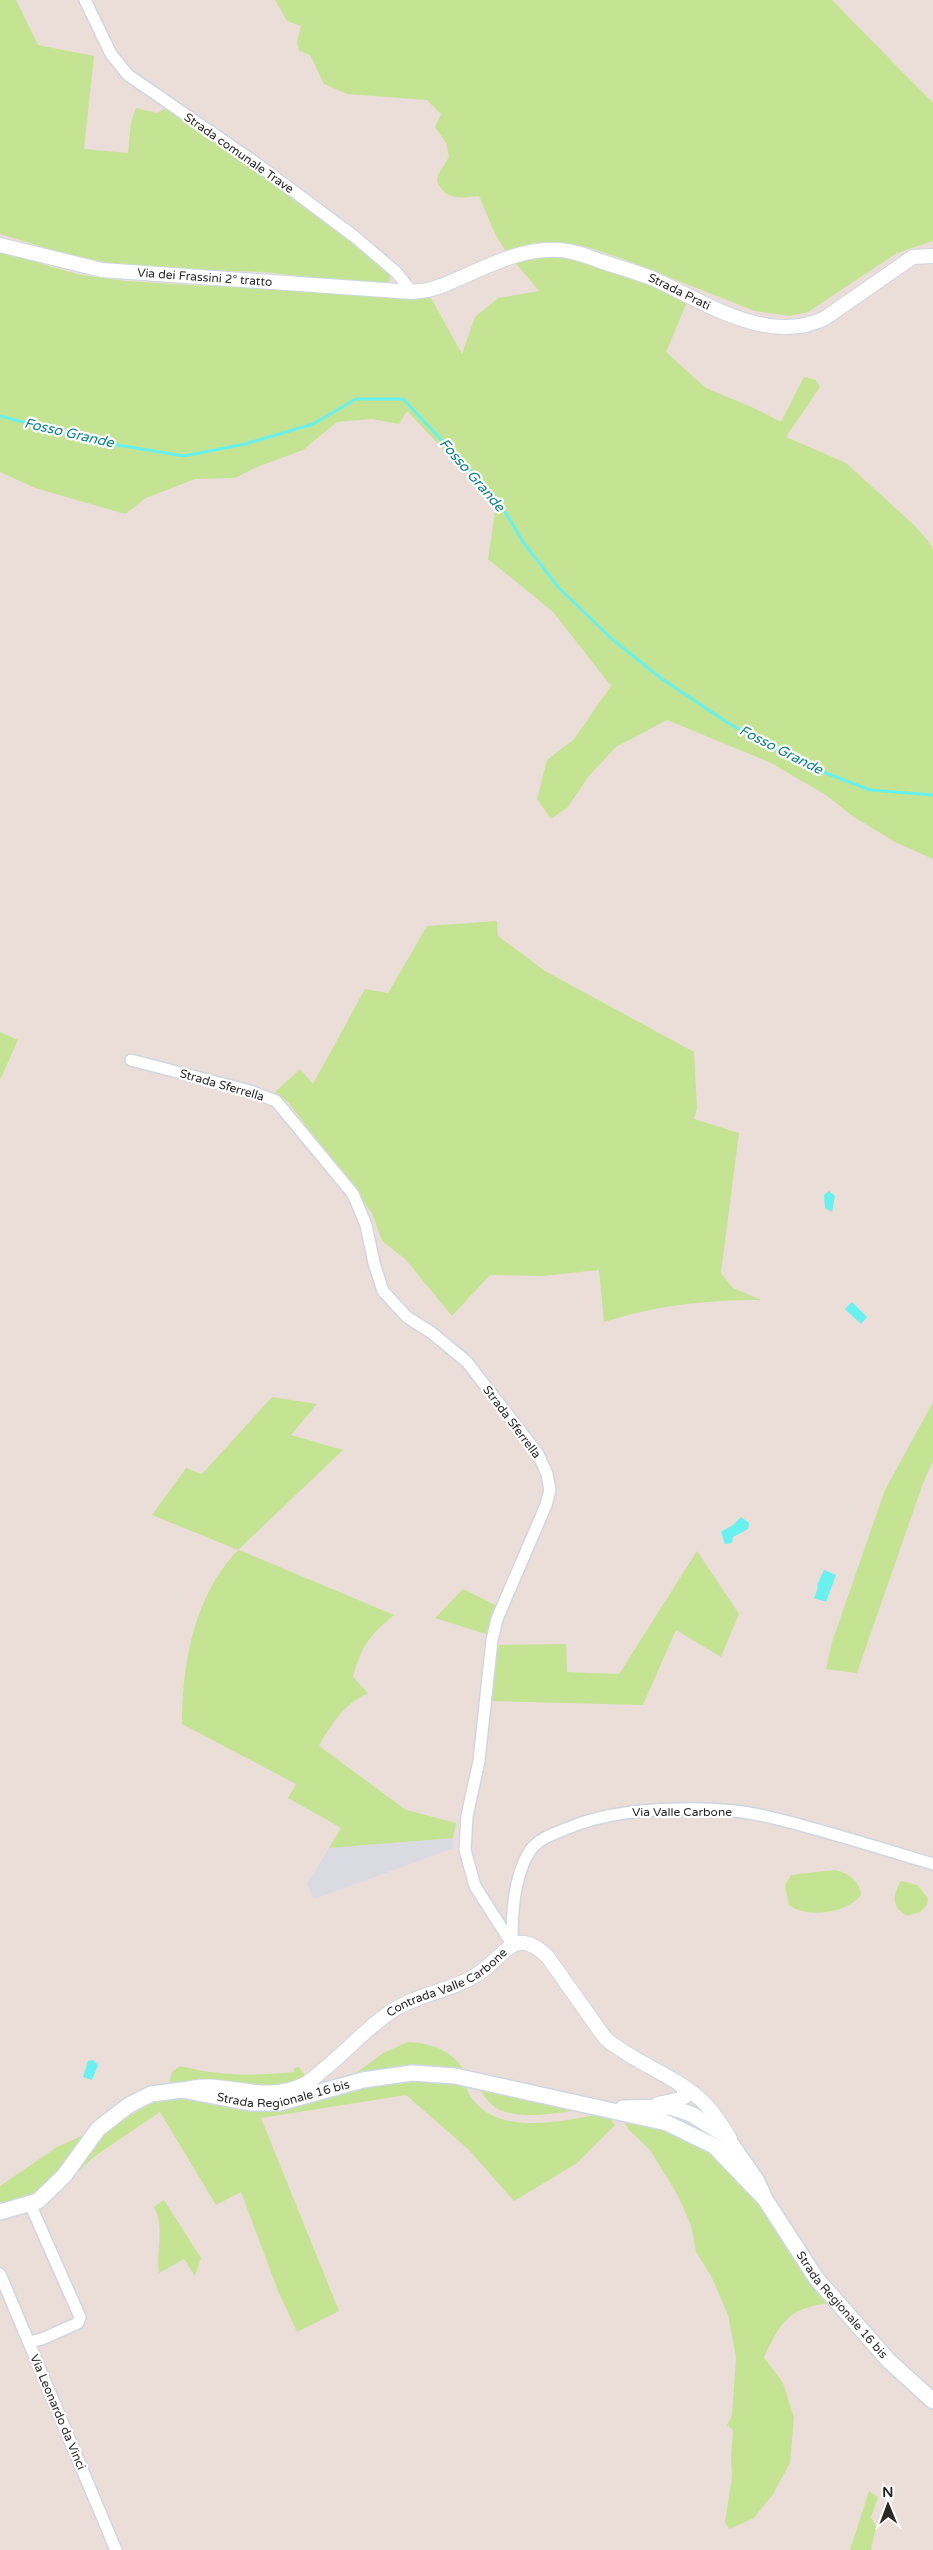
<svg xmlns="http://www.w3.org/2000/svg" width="933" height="2550" font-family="'Varela Round',sans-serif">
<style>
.industrial{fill:#dadae3}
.green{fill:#c5e493}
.water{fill:#67f1ef}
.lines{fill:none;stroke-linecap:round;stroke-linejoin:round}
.stream{stroke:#67f1ef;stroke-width:3}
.minor-casing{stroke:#ced7e1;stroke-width:14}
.tertiary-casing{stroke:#ced7e1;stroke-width:16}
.secondary-casing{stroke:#ced7e1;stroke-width:18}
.minor{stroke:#fff;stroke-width:11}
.tertiary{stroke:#fff;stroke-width:14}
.secondary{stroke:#fff;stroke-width:15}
.labels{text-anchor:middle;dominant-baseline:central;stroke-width:4.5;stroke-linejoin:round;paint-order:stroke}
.street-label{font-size:12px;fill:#282828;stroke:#fff}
.water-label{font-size:14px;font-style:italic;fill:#0b838b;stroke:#fff}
</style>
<rect width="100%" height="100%" fill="#ebded8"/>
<!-- industrial -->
<polygon class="industrial" points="453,1838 454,1848 314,1899 307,1884 329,1848"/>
<!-- green -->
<g class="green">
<polygon points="0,0 16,0 38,45 94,56 84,149 128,153 131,122 136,108 157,113 166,108 173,110 310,209 390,273 390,281 383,284 374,284 263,272 134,268 69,255 0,234"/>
<path d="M 275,0 L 832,0 L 933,103 L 933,241 L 897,253 L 808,312 L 789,316 L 755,311 L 623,259 L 584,246 L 550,242 L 533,243 L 506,252 L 495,234 L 479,196 C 460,198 447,201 437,182 L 438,175 L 449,157 L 446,143 L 435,127 L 441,114 L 427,100 L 347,94 L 324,84 L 310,55 L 299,51 L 297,42 L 301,26 L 287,21 Z"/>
<path d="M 0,252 L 81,275 L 126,281 L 205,286 L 258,285 L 388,298 L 431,298 L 462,354 L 475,317 L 498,298 L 539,291 L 513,260 C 570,248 637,276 688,300 L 666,352 L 706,388 L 756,409 L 781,422 L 804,377 L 816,380 L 820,387 L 786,437 L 846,463 L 914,525 L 929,542 L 933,550 L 933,859 L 895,842 L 851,815 L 826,795 L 769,762 L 667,720 L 616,747 L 588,777 L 568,807 L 551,819 L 537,799 L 547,760 L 574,739 L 611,686 L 553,612 L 488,559 L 496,505 L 407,411 L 399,424 L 372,419 L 337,422 L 303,450 L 257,467 L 235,478 L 195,479 L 146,498 L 125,514 L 35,488 L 0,472 Z"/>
<path d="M 497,921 L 498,936 L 545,971 L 694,1052 L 697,1109 L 694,1119 L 739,1133 L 721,1273 L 733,1288 L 761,1300 C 705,1300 658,1305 604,1322 L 599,1270 L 543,1276 L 490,1275 L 452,1316 L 405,1259 L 382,1241 L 372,1213 L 288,1102 L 275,1092 L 300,1069 L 313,1084 L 365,989 L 388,993 L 427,926 Z"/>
<polygon points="0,1032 18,1040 0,1080"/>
<polygon points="272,1397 317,1404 291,1435 343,1450 238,1550 152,1515 186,1468 202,1474"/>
<polygon points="933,1402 933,1461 923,1483 857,1673 826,1669 832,1642 885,1490"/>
<path d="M 239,1550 L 394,1615 C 369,1636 362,1645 353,1677 L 368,1693 C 344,1704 331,1724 319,1746 L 406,1810 L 456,1823 L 453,1838 L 329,1848 L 341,1828 L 288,1798 L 296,1784 L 182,1724 C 182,1670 192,1608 226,1564 C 230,1559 234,1553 239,1550 Z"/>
<polygon points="697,1551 739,1614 721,1657 676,1630 643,1705 490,1701 496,1645 566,1644 567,1672 619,1674"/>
<polygon points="463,1589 497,1606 489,1635 435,1618"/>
<path d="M 834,1870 C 847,1872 860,1881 861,1895 C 847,1913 807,1919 789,1905 L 785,1886 L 791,1875 Z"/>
<path d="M 901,1881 L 917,1885 L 928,1898 L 927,1905 L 920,1912 L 907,1916 C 891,1906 892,1896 901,1881 Z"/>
<path d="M 408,2042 C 432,2043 453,2051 465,2072 L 351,2077 L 383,2053 Z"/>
<path d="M 180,2066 C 219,2076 254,2076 294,2072 L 294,2068 L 299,2067 L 307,2078 L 277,2087 L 199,2080 L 169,2084 L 172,2072 Z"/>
<path d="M 434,2080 L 465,2085 C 487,2141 561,2121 606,2113 L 615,2125 L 577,2163 L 514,2201 L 468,2149 L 406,2095 L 261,2118 L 339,2311 L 297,2332 L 278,2291 L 241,2192 L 216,2205 L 160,2112 L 95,2156 L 62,2186 L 0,2219 L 0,2186 L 57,2147 L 86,2134 L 101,2134 L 157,2099 L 354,2088 L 391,2082 Z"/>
<path d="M 480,2089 L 577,2110 C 554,2114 510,2121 492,2105 C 487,2100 483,2094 480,2089 Z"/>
<path d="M 621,2117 C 642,2123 664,2127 683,2136 C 750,2170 790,2244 831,2303 C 789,2307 781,2322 764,2357 L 783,2383 L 794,2417 L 790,2463 L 773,2494 L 754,2518 L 729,2529 L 725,2522 L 732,2476 L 731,2459 L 733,2430 L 727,2425 L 732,2415 L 736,2357 L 728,2315 L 711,2276 L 696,2252 L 691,2225 L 677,2194 L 650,2150 L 629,2130 Z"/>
<path d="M 164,2200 L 201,2258 L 195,2276 L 184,2259 L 159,2273 C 156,2250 165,2227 154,2207 Z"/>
<polygon points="869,2491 878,2497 871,2517 876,2527 871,2550 839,2550 850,2550"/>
</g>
<!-- water -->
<g class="water">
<polygon points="829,1191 835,1196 832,1212 825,1208 824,1195"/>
<polygon points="852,1302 867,1317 861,1324 845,1309"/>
<polygon points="741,1517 749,1523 748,1529 733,1537 732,1543 725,1544 721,1532 733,1525"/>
<polygon points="824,1570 836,1575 826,1602 814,1598 818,1588 817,1585"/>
<polygon points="93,2060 98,2065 92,2080 83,2077 88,2061"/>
</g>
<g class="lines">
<!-- stream -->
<polyline class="stream" points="0,416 93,441 184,456 245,444 313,424 356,399 403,399 498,500 523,542 559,588 612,639 662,679 728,723 802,764 870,790 933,795"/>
<!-- minor casing -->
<g class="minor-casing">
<g id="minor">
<polyline points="85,0 111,54 128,75 253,161 355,237 396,272 412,292"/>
<polyline points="131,1060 250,1091 276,1101 353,1194 366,1225 374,1263 383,1291 407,1317 432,1333 467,1362 538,1454 547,1474 550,1490 546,1505 497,1619 492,1640 479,1761 467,1816 465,1850 475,1886 512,1944"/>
<path d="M 512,1944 C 512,1915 513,1879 529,1852 C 538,1838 556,1833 571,1827 C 620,1806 717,1804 769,1817 C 824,1830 879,1848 933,1864"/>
<polyline points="0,2274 116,2550"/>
<polyline points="29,2342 42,2339 78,2323 80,2317 30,2204"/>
</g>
</g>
<!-- tertiary casing -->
<g class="tertiary-casing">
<g id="tertiary">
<path id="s1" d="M 0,245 L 102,270 L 412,292 L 428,290 L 441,286 C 479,271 518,247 560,250 C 574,251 587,256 600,261 C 618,267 636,272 654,279 C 704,302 769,346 825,318 L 913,257 L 933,256"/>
<path id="s2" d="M 182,2090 C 223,2077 261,2106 305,2084 C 311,2081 317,2075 323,2070 C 346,2052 367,2027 392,2011 C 419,1993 453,1991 479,1973 C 506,1956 513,1925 547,1956 L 605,2038 C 634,2063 672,2074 700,2099 C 713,2110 722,2125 730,2139"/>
<polyline points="658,2104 681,2099 684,2097 684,2090"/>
</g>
</g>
<!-- secondary casing -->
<g class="secondary-casing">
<g id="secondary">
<path id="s3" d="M 623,2108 L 670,2107 L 691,2114 L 725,2135 L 757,2181 L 765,2199 L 816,2278 L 889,2361 L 933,2401"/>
<path id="s4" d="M 0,2212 L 38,2201 L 64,2176 L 98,2129 L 129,2105 L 151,2094 L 182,2090 L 250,2103 L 279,2103 L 363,2080 L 412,2073 L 455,2076 L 667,2123 L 714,2146 L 765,2199"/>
</g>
</g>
<!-- minor -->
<use href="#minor" class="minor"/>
<!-- tertiary -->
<use href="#tertiary" class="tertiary"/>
<!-- secondary -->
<use href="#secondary" class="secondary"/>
</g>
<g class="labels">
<!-- street labels -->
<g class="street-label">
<text transform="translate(239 153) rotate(35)">Strada comunale Trave</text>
<text stroke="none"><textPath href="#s1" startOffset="208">Via dei Frassini 2° tratto</textPath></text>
<text stroke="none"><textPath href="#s1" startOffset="698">Strada Prati</textPath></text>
<text transform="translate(222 1085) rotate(16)">Strada Sferrella</text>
<text transform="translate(512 1422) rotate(53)">Strada Sferrella</text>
<text x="682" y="1812">Via Valle Carbone</text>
<text stroke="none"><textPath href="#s2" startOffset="301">Contrada Valle Carbone</textPath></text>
<text stroke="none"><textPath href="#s4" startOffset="332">Strada Regionale 16 bis</textPath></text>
<text stroke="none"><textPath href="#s3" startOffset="316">Strada Regionale 16 bis</textPath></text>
<text transform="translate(58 2412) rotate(67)">Via Leonardo da Vinci</text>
</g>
<!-- water labels -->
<g class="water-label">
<text transform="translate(69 433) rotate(13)">Fosso Grande</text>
<text transform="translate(472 475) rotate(49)">Fosso Grande</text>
<text transform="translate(781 750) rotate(27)">Fosso Grande</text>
</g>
</g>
<!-- north arrow -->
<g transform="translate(888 2505) rotate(359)" stroke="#ffffff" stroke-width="4" paint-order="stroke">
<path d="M0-4L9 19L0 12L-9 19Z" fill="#282828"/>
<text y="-8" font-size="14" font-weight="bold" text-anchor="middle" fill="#282828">N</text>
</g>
</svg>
